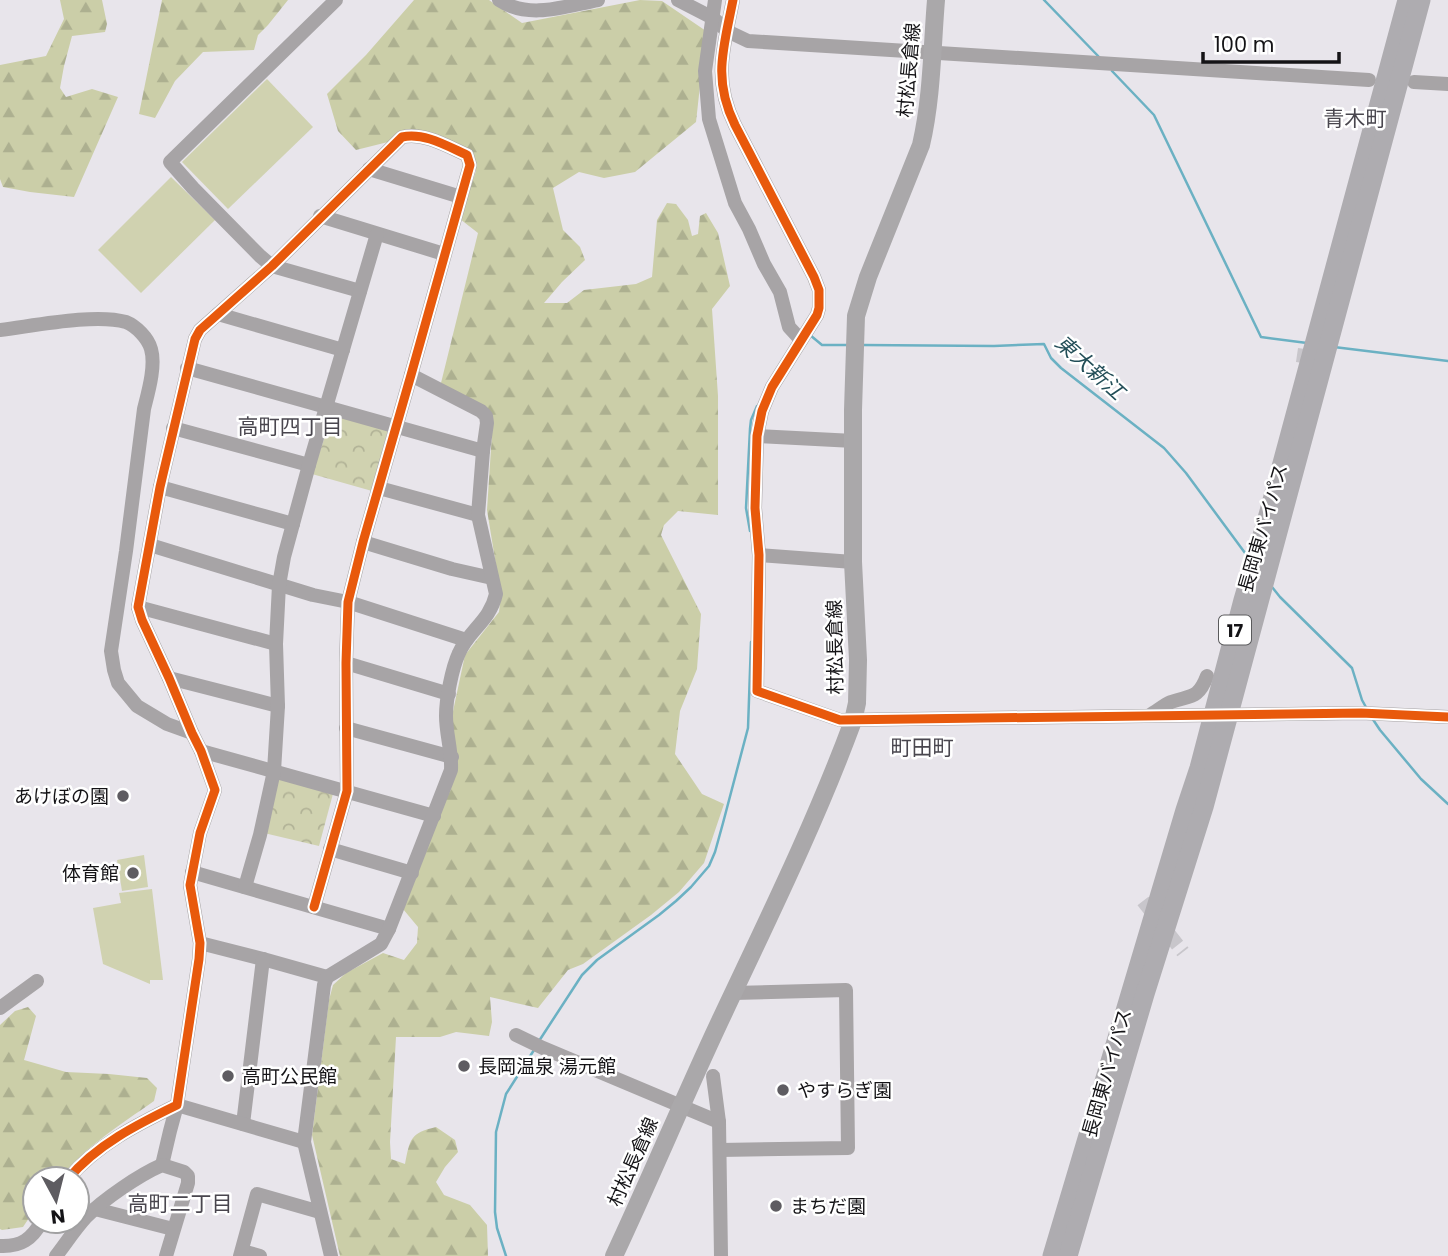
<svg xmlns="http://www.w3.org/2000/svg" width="1448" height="1256" font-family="Poppins,'Noto Sans JP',sans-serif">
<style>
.green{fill:#d0d2b0}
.forest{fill:url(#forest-firs)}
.park{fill:url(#park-crowns)}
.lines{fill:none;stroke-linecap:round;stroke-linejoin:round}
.stream{stroke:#6bb1c3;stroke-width:2.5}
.minor-tunnel{stroke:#c8c6cb;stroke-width:14;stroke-dasharray:14 7;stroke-linecap:butt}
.minor{stroke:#a7a4a6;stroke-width:14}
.major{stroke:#aaa8aa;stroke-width:18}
.highway{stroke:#aeacb0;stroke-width:19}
.cycleway-casing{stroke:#fff;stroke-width:13}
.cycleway{stroke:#e8590c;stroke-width:9}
.poi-dot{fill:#5e5c61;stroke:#fff;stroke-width:2.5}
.labels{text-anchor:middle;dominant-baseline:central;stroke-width:5;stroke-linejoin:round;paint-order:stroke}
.shield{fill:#fff;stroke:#5a5a5c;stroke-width:2}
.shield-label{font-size:18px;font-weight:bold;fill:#141316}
.street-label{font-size:19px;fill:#141316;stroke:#fff}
.poi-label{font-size:19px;fill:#141316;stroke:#fff;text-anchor:start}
.neighbourhood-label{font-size:21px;fill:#49464e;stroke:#fff}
.water-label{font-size:21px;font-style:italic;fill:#234e58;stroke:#fff}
</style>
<defs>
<pattern id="forest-firs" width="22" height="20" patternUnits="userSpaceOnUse" patternTransform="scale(1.75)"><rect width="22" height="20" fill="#cbcea8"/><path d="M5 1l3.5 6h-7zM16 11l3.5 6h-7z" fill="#adb090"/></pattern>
<pattern id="park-crowns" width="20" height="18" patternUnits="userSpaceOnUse" patternTransform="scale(1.75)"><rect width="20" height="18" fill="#d0d2b0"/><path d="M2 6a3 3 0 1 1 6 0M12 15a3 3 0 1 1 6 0" fill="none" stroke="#b2b397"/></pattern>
</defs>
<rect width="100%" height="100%" fill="#e8e5eb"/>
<!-- green -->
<g class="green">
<polygon points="267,79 313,127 228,209 182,162"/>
<polygon points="171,177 215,220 141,293 98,250"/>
<polygon points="144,855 148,887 122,891 117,860"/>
<polygon points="152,889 163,980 150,980 150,984 103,964 93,908 121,903 119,893"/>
</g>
<!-- forest -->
<g class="forest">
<polygon points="60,0 102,0 107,24 105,32 72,36 64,66 60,88 66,97 92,89 118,97 74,197 30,192 3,187 0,179 0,65 46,56 64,19"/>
<polygon points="162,0 288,0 268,25 258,35 254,50 203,52 175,81 155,118 139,114"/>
<path d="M 414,0 L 489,0 L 522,23 L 640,0 L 662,1 L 706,31 L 696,122 L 635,172 L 604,178 L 579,172 L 553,188 L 563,230 L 580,247 L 585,260 L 562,282 L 544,303 L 567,303 L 584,290 L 636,284 L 652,277 L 657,220 L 667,203 L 676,204 L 688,220 L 692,236 L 698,234 L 700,216 L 706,213 L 718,233 L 730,286 L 712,309 L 718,396 L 718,515 L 678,511 L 664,525 L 661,535 L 701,614 L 697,669 L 680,711 L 675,754 L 702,794 L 724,804 L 704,863 L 679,892 L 651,915 L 583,964 L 568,970 L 538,1008 L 490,997 L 492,1022 L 489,1036 L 456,1032 L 440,1037 L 396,1037 L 390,1142 L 391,1159 L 405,1164 C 410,1139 410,1133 436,1127 L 455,1140 L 458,1152 L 445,1167 L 436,1182 L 444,1195 L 470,1205 L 487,1225 L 488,1256 L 340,1256 L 312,1135 L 329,1000 L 333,985 L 346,973 L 383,953 L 404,960 L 417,943 L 418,927 L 403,909 L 456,774 L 452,716 L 465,655 L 499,612 L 501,596 L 487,510 L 493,418 L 441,383 L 478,233 L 460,219 L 476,171 L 472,156 L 426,135 L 388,142 L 356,150 L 338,131 L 327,94 L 366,55 Z"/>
<path d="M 28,1007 L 36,1016 L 24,1060 L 66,1072 L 109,1074 L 147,1078 L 157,1088 L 154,1101 C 120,1125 85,1147 59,1179 L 35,1179 L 35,1209 L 23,1227 L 2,1230 L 0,1229 L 0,1025 L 15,1011 Z"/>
</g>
<!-- park -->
<g class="park">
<polygon points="333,413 388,430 372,491 312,474"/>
<polygon points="279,775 334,790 319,846 264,833"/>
</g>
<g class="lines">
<!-- stream -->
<g class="stream">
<polyline points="1044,0 1100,58"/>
<polyline points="1112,71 1154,115 1261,337 1307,343"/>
<polyline points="810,335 822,345 848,345"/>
<polyline points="862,345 994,346 1044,344 1051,358 1061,368 1164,448 1186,473 1248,557"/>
<polyline points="1334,347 1448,361"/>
<polyline points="750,531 746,508 750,429 751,420 757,406"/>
<polyline points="1272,587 1280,597 1352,668 1362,700 1367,709"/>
<polyline points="1372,718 1380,730 1421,779 1448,804"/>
<polyline points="539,1041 582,975 597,960 659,915 676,901 691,887 709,866 715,852 723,823 748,728 751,642"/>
<polyline points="506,1256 497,1228 495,1212 496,1132 506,1094 534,1050"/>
</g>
<!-- minor-tunnel -->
<g class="minor-tunnel">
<polyline points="1297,355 1338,361"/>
<polyline points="1143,901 1183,952"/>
</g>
<!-- minor -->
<g class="minor">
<polyline points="336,0 170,162 193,188 260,256 272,266 360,291"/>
<path d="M 499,0 C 529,20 566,6 598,0"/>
<polyline points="678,0 713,18 727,31 748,41 1369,80"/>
<polyline points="715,0 705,71 709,119 735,203 749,229 764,264 780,292 789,327 801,340"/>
<path d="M 733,0 C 724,47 712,78 735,125 L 814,277 L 819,290 L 819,308 L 817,315 L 772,387 L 762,411 L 757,436 L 755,508 L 759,555 L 757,691 L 840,720 L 1361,713 L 1448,717"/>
<polyline points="1414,82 1448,84"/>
<polyline points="369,169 461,197"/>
<polyline points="320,216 444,254"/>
<polyline points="218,314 343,350"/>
<path d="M 0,330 C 33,326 95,313 126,322 C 136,326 148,338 151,349 C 156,366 148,393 144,409 L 126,551 L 111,651 L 114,670 L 118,683 L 137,706 L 167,724 L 192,733"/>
<polyline points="187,368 483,451"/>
<polyline points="173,428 309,465"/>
<polyline points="757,436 854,441"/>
<polyline points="160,487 293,524"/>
<polyline points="379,488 478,515"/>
<polyline points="363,542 452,569 492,578"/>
<polyline points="150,545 313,595 348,602 466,640"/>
<polyline points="759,555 853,562"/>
<polyline points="138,607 276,644"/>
<polyline points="346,663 449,694"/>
<polyline points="169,678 278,706"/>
<path d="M 1150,715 C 1157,711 1164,705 1171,702 C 1190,695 1198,700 1207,676"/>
<polyline points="346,728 452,757"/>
<polyline points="201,751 434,816"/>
<polyline points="330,849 412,873"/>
<polyline points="192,872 389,929"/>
<polyline points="245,887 260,835 274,771 278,706 276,644 279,585 284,557 309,465 377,234"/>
<polyline points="200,943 263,959 327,977"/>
<polyline points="0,1008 37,981"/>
<polyline points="516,1035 543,1048 719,1122 721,1256"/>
<polyline points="713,1076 719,1122"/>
<polyline points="243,1124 263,959"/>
<polyline points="720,1150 848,1148 846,990 733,993"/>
<polyline points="162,1165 170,1131 177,1105 304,1142"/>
<path d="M 68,1179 C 96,1145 138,1124 177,1105 L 199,959 L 200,943 L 190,885 L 200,833 L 215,790 L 201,751 L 192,733 L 169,678 L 142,620 L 138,607 L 160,487 L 195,339 L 200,330 L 272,266 L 402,137 C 424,132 447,146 467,155 L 470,165 L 411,375 L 363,542 L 348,602 L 346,663 L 347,791 L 314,907"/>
<polyline points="95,1209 173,1229"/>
<path d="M 0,1246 C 21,1247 32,1239 42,1221"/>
<polyline points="242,1251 260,1256"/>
<path d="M 56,1256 C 66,1243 75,1229 86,1217 C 104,1199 139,1175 162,1165 L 184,1172 L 188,1176 L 188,1183 L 166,1256"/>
<polyline points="240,1256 257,1194 320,1212"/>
<path d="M 331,1256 L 304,1142 L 324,985 L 327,977 L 381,944 L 389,929 L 451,770 C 452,751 446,734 446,716 C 446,699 452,668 459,653 C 469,630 490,621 496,594 L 478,515 L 483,451 L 487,423 L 486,416 L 481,411 L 411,375"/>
</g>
<!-- major -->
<path class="major" d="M 614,1256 C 650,1179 683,1100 719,1023 C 766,923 815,824 853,721 L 857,703 L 858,660 L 853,562 L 853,410 L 856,316 L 868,277 L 921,145 C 932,98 932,48 936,0"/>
<!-- highway -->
<g class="highway">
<polyline points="1052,1256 1185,810 1199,768 1243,600 1268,515 1407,0"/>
<polyline points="1068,1256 1145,994 1204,807 1421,0"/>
</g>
<!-- cycleway casing -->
<g class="cycleway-casing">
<g id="cycleway">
<path d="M 733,0 C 724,47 712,78 735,125 L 814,277 L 819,290 L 819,308 L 817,315 L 772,387 L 762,411 L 757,436 L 755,508 L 759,555 L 757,691 L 840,720 L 1361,713 L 1448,717"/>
<path d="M 68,1179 C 96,1145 138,1124 177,1105 L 199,959 L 200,943 L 190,885 L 200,833 L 215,790 L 201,751 L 192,733 L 169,678 L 142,620 L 138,607 L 160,487 L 195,339 L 200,330 L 272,266 L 402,137 C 424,132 447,146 467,155 L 470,165 L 411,375 L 363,542 L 348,602 L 346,663 L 347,791 L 314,907"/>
</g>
</g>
<!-- cycleway -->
<use href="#cycleway" class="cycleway"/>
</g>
<!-- markers -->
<g class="poi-dot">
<circle cx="123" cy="796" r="7"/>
<circle cx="133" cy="873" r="7"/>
<circle cx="464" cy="1066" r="7"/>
<circle cx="228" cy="1076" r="7"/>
<circle cx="783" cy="1090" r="7"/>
<circle cx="776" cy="1206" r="7"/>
</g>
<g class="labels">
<!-- shield labels -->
<rect class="shield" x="1219" y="615.5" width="32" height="29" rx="5"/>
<g class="shield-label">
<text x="1235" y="630">17</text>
</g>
<!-- street labels -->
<g class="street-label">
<text transform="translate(909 70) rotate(-85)">村松長倉線</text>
<text transform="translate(1263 528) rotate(-74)">長岡東バイパス</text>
<text transform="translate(835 647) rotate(-91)">村松長倉線</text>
<text transform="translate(1107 1073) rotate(-74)">長岡東バイパス</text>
<text transform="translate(633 1162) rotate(-66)">村松長倉線</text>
</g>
<!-- poi labels -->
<g class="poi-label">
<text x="109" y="796" text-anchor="end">あけぼの園</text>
<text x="119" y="873" text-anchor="end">体育館</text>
<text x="478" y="1066">長岡温泉 湯元館</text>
<text x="242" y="1076">高町公民館</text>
<text x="797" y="1090">やすらぎ園</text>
<text x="790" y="1206">まちだ園</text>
</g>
<!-- neighbourhood labels -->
<g class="neighbourhood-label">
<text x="1355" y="118">青木町</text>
<text x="290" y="426">高町四丁目</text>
<text x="922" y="747">町田町</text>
<text x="180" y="1203">高町二丁目</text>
</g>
<!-- water labels -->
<g class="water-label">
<text transform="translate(1090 367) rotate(42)">東大新江</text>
</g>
</g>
<!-- north arrow -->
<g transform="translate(56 1200) rotate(173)"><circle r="33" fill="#ffffff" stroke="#a1a1a2" stroke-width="2"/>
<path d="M0-5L12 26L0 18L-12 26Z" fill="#5e5c61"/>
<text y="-10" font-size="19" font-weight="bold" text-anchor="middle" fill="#141316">N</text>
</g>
<!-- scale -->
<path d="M1203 52v10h136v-10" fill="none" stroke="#141316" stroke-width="3.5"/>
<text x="1214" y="52" font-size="21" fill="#141316" stroke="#ffffff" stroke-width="5" paint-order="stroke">100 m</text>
</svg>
